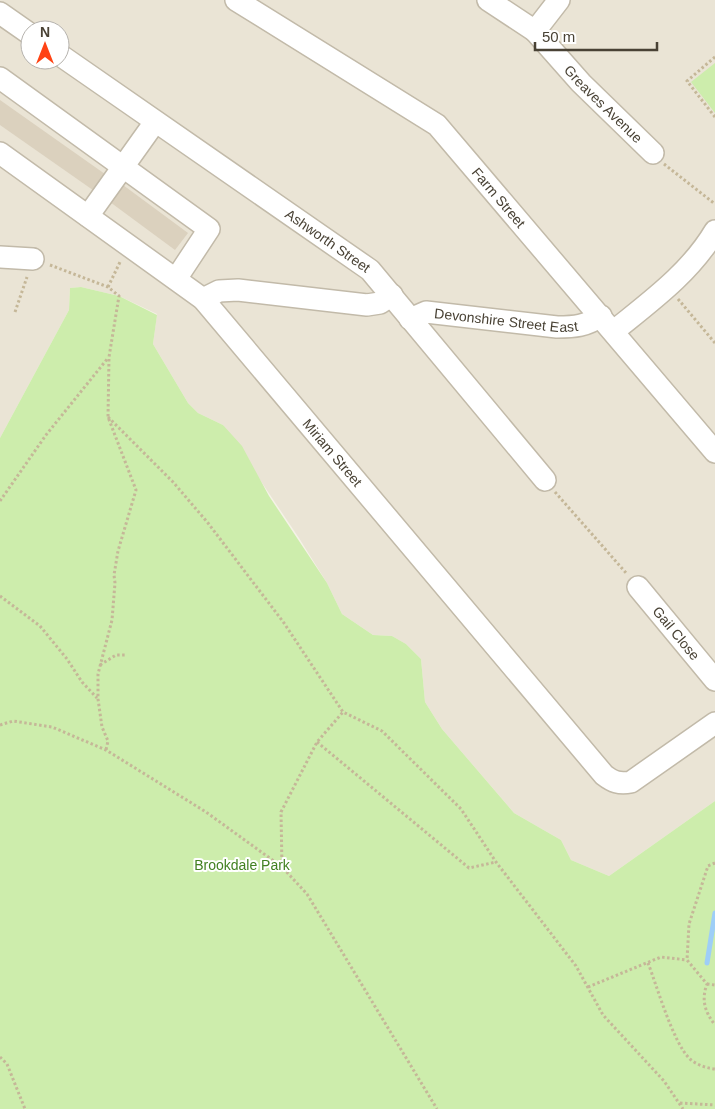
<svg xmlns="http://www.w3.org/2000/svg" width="715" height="1109" font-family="Arial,sans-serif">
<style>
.residential{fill:#eae4d5;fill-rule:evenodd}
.green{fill:#cdedac}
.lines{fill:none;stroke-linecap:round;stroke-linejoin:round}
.stream{stroke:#9ecef7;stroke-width:5}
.building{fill:#dbd1be}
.minor-casing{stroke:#c2baa9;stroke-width:24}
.path{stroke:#c5b798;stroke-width:3;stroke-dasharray:2.5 2.5;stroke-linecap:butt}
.minor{stroke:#fff;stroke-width:21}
.labels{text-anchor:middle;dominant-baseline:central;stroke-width:4;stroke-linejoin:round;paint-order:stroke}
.street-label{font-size:14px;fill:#494235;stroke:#fff}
.park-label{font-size:14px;fill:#428122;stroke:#fff}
</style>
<rect width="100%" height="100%" fill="#f5f2e7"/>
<!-- residential -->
<path class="residential" d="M 0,0 L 715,0 L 715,801 L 609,876 L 571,860 L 561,840 L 514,813 L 442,729 L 425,702 L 421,659 L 406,644 L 392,636 L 373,635 L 342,614 L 327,583 L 299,538 L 223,425 L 198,413 L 188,403 L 153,344 L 157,314 L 119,296 L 81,287 L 70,288 L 69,310 L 0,438 ZM 30,30 L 60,30 L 60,60 L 30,60 Z"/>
<!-- green -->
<g class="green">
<polygon points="715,63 715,113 691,82"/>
<polygon points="81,287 119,296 157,315 153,344 188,403 198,413 223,425 242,446 269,496 327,583 342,614 373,635 392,636 406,644 421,659 425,702 442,729 514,813 561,840 571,860 609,876 715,801 715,1109 0,1109 0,438 69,310 70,288"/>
</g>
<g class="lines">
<!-- stream -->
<polyline class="stream" points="707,963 715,913"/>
</g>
<!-- building -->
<g class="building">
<polygon points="0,100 112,179 100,195 0,125"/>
<polygon points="123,185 188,233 175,250 110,202"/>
</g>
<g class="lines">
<!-- minor casing -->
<g class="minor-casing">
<g id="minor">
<path id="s1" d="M 236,0 L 437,125 L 715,452"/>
<polyline points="488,0 535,31 559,0"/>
<polyline points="0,13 30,34"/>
<path id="s2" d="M 535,31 L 581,83 L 653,153"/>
<path id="s3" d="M 60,55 L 370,270 L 545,480"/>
<polyline points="0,78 209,229 176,279"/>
<path id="s4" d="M 0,153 L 203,299 L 604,775 C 613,782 619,784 631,782 L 715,723"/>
<polyline points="88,216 155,122"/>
<polyline points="0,257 33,259"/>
<polyline points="203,299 219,291 238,290 367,305 380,303 392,295"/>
<path id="s5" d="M 410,319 L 426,312 L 557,327 C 575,327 586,326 601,316"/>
<path d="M 614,331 C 651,301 690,273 715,231"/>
<path id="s6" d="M 638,587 L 715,680"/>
</g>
</g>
<!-- path -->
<g class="path">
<polyline points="715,57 687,81 715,117"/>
<polyline points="664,164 715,204"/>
<polyline points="50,265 108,287 119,296 109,357 108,417 136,490 118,551 114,575 115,583 112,620 98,674 98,699 102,727 108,741 106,750"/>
<polyline points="108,287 121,260"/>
<polyline points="678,299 715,343"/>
<polyline points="15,312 27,277"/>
<polyline points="108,417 173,482 208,523 284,623 343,712 382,731 461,809 496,862 576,966 603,1015 664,1081 683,1109"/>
<polyline points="555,492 627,574"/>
<polyline points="0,501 46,435 108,358"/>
<polyline points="0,596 40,626 67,659 82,682 97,698"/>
<polyline points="100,665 116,655 127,655"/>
<polyline points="0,725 13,721 52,727 106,750 206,812 282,867 307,894 437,1109"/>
<polyline points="317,742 469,868 496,862"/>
<path d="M 715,863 L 708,866 L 689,924 L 687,960 L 707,984 C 701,1000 705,1012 715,1025"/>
<polyline points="282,867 281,812 317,742 343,712"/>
<path d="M 648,963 C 657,986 673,1043 690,1059 C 697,1065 706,1068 715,1069"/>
<polyline points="707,984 715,985"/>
<polyline points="588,987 661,957 687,960"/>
<polyline points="0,1057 7,1064 25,1109"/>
<polyline points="680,1103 715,1105"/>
</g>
<!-- minor -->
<use href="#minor" class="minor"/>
</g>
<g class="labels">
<!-- street labels -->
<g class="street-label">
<text stroke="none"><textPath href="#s2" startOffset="100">Greaves Avenue</textPath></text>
<text stroke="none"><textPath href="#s1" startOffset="332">Farm Street</textPath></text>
<text stroke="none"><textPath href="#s3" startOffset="326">Ashworth Street</textPath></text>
<text stroke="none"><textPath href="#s5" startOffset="98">Devonshire Street East</textPath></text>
<text stroke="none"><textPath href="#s4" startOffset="451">Miriam Street</textPath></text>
<text stroke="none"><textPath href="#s6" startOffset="60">Gail Close</textPath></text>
</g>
<!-- park labels -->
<g class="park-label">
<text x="242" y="865">Brookdale Park</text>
</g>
</g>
<!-- north arrow -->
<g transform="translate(45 45)"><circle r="24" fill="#ffffff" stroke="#b6b3ae"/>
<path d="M0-4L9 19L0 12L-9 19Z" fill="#ff4314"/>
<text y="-8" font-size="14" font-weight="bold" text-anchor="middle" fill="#494235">N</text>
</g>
<!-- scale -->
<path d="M535 42v8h122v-8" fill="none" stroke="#494235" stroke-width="2.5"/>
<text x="542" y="42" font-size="15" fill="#494235" stroke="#ffffff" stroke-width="4" paint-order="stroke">50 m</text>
</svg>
